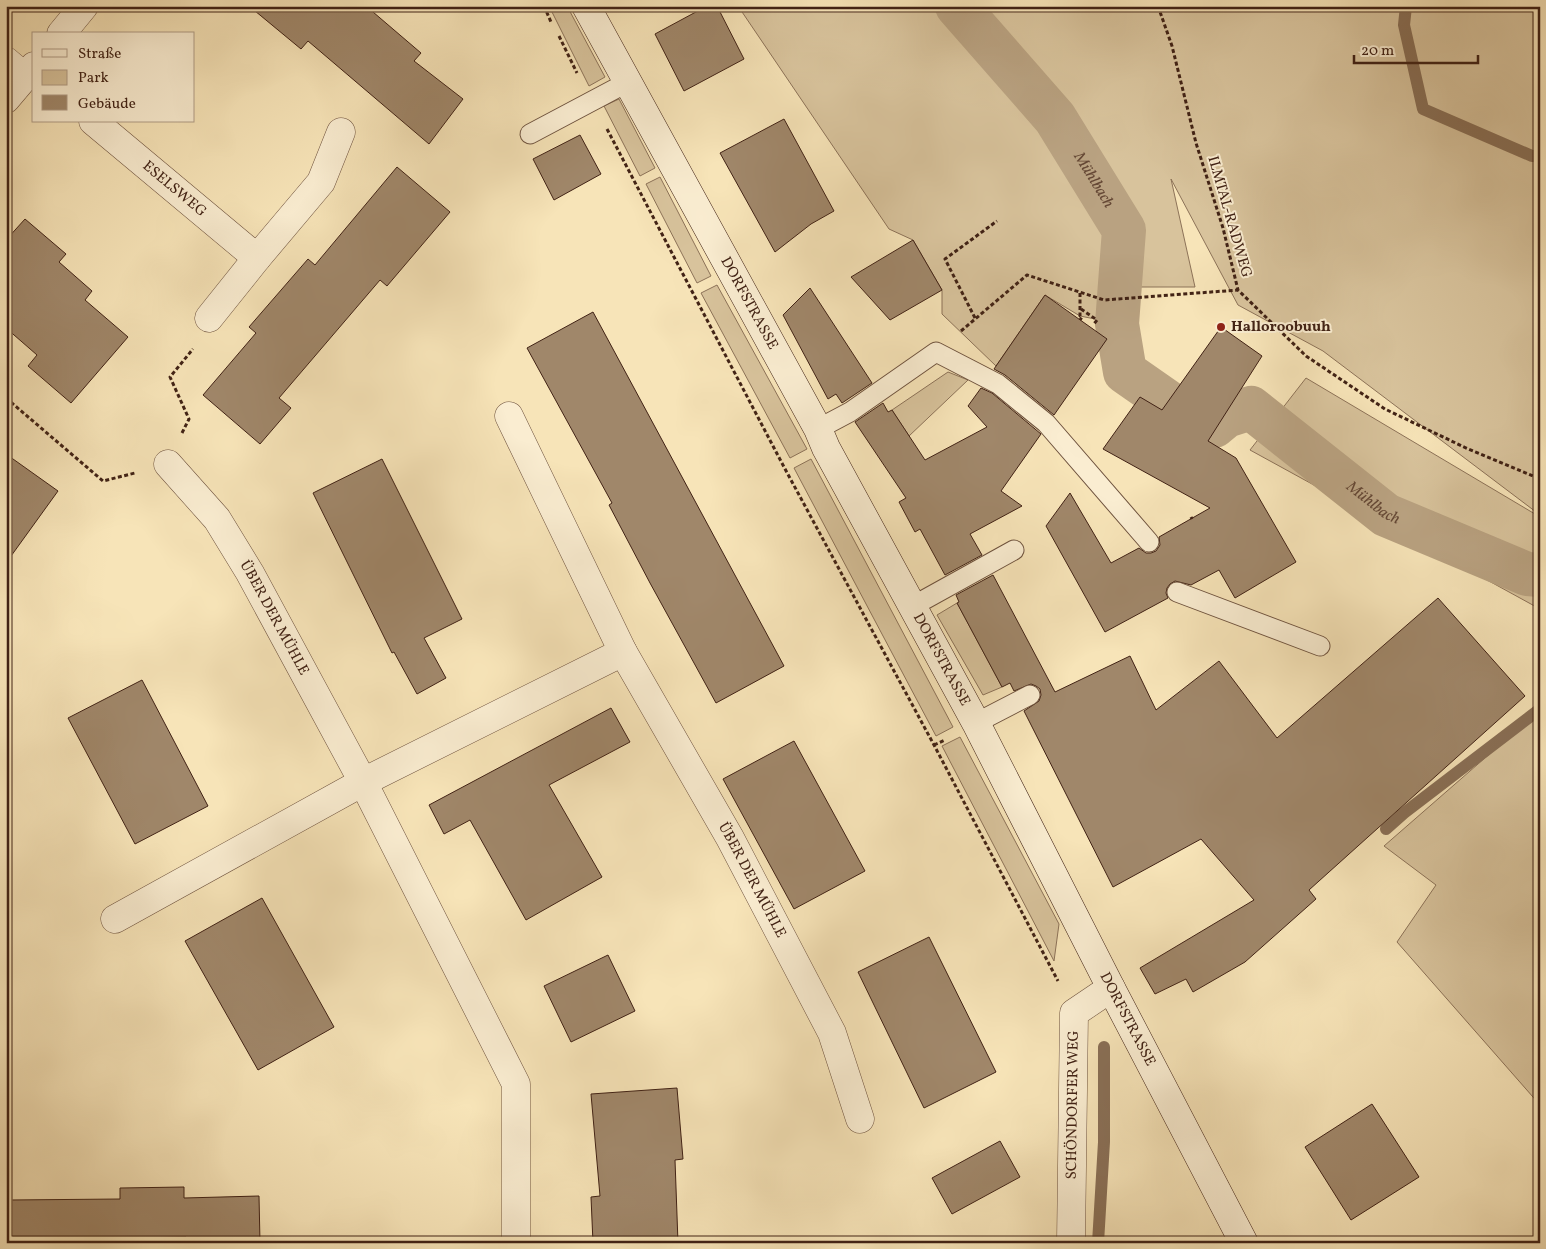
<svg xmlns="http://www.w3.org/2000/svg" width="1546" height="1249" font-family="Vollkorn,serif">
<style>
.green{fill:#d8c39c;stroke:#8c7258}
.lines{fill:none;stroke-linecap:round;stroke-linejoin:round}
.stream{stroke:#896f56;stroke-width:12}
.canal{stroke:#b9a281;stroke-width:44}
.building{fill:#a0876a;stroke:#412215}
.lane-casing{stroke:#6e523e;stroke-width:21}
.street-casing{stroke:#6e523e;stroke-width:29}
.secondary-casing{stroke:#412215;stroke-width:29}
.path{stroke:#412215;stroke-width:3;stroke-dasharray:4 2.5;stroke-linecap:butt}
.lane{stroke:#faedd1;stroke-width:19}
.street{stroke:#faedd1;stroke-width:28}
.secondary{stroke:#faedd1;stroke-width:28}
.poi-dot{fill:#8f2418;stroke:#faedd1;stroke-width:2}
.labels{text-anchor:middle;dominant-baseline:central;stroke-width:4;stroke-linejoin:round;paint-order:stroke}
.street-label{font-size:15px;fill:#412215;stroke:#faedd1}
.poi-label{font-size:15px;font-weight:bold;fill:#412215;stroke:#faedd1;text-anchor:start}
.water-label{font-size:16px;font-style:italic;fill:#654835;stroke:#faedd1}
</style>
<rect width="100%" height="100%" fill="#f7e4b8"/>
<filter id="stains"><feTurbulence type="fractalNoise" baseFrequency=".004" numOctaves="4"/><feColorMatrix values="0 0 0 0 .2 0 0 0 0 .09 0 0 0 0 .02 0 0 0 .5 -.17"/></filter>
<radialGradient id="worn" r=".72"><stop offset=".6" stop-color="#630" stop-opacity="0"/><stop offset="1" stop-color="#630" stop-opacity=".3"/></radialGradient>
<!-- green -->
<g class="green">
<polygon points="549,6 567,6 605,77 589,86"/>
<polygon points="738,6 1540,6 1540,515 1323,351 1238,305 1171,179 1195,287 1103,287 1104,300 1100,320 1080,316 1045,295 996,366 942,314 942,290 913,240 889,229"/>
<polygon points="619,99 655,168 640,176 604,106"/>
<polygon points="660,177 711,276 697,283 646,184"/>
<polygon points="717,285 807,449 790,458 701,293"/>
<polygon points="948,372 968,380 909,436 892,410"/>
<polygon points="1306,378 1540,517 1540,609 1250,450"/>
<polygon points="811,459 953,727 936,736 794,468"/>
<polygon points="957,603 1002,687 983,695 937,615"/>
<polygon points="1540,710 1540,1105 1397,942 1436,885 1384,846"/>
<polygon points="960,737 1059,924 1054,961 942,746"/>
</g>
<g class="lines">
<!-- stream -->
<g class="stream">
<polyline points="1406,6 1404,25 1423,109 1532,156 1540,156"/>
<polyline points="1386,829 1404,813 1540,709"/>
<polyline points="1098,1243 1104,1142 1104,1047"/>
</g>
<!-- canal -->
<g class="canal">
<path id="s1" d="M 957,6 L 1055,118 L 1124,230 L 1117,324 L 1125,372 L 1168,402"/>
<path id="s2" d="M 1195,426 L 1214,426 L 1226,416 L 1251,408 L 1386,515 L 1527,574 L 1540,575"/>
</g>
</g>
<!-- building -->
<g class="building">
<polygon points="249,6 366,6 421,53 414,61 463,99 429,144 308,41 301,49"/>
<polygon points="707,6 717,6 744,59 684,91 655,34"/>
<polygon points="784,119 834,211 811,224 775,252 720,153"/>
<polygon points="580,135 601,174 554,200 533,159"/>
<polygon points="397,167 450,212 387,286 380,280 279,398 291,408 260,444 203,395 256,333 249,327 308,259 315,265"/>
<polygon points="25,219 66,254 59,262 92,291 85,300 128,337 71,403 28,366 37,355 6,328 6,240"/>
<polygon points="913,240 942,290 890,320 851,277"/>
<polygon points="810,288 872,383 842,403 836,394 828,399 783,315"/>
<polygon points="1045,295 1107,339 1054,415 1005,375 994,369"/>
<polygon points="593,312 784,666 716,703 650,583 609,505 612,503 527,348"/>
<polygon points="1221,327 1262,356 1208,441 1236,458 1296,562 1235,598 1219,570 1191,585 1175,581 1170,584 1167,588 1166,593 1168,598 1105,632 1046,526 1070,493 1111,563 1139,548 1146,553 1151,553 1156,551 1160,545 1159,537 1210,508 1103,449 1140,397 1162,410"/>
<polygon points="981,388 992,393 1041,434 1001,491 1022,506 970,534 982,555 945,575 920,529 915,532 899,502 906,498 855,422 883,403 888,412 892,410 925,460 987,427 968,406"/>
<polygon points="6,454 58,491 6,563"/>
<polygon points="382,459 462,619 424,638 446,678 417,694 394,652 392,653 313,493"/>
<polygon points="993,575 1055,692 1130,656 1156,710 1219,661 1277,738 1438,598 1525,696 1309,890 1316,899 1245,962 1193,992 1186,979 1155,994 1140,968 1254,900 1201,839 1113,887 1024,711 1039,701 1041,695 1040,689 1036,686 1031,684 1014,691 1010,683 1002,687 957,603 959,602 956,595"/>
<polygon points="142,680 208,806 135,844 68,718"/>
<polygon points="611,708 630,742 549,785 602,877 526,920 470,820 444,834 429,805"/>
<polygon points="794,741 865,871 794,909 723,779"/>
<polygon points="262,898 334,1027 258,1070 185,941"/>
<polygon points="929,937 996,1072 924,1108 858,972"/>
<polygon points="608,955 635,1011 571,1042 544,986"/>
<polygon points="677,1088 683,1159 675,1160 678,1243 593,1243 591,1197 600,1196 591,1094"/>
<polygon points="1372,1104 1419,1177 1351,1220 1305,1147"/>
<polygon points="1000,1141 1020,1177 952,1214 932,1178"/>
<polygon points="184,1187 184,1198 259,1196 260,1243 186,1243 186,1237 78,1239 78,1243 10,1243 9,1200 120,1199 120,1188"/>
</g>
<g class="lines">
<!-- lane casing -->
<g class="lane-casing">
<g id="lane">
<polyline points="530,134 628,82"/>
<polyline points="818,429 850,412 936,352 998,384 1046,423 1149,542"/>
<polyline points="1177,592 1320,646"/>
<polyline points="913,606 1014,550"/>
<polyline points="976,723 1030,695"/>
</g>
</g>
<!-- street casing -->
<g class="street-casing">
<g id="street">
<polyline points="61,34 84,6"/>
<polyline points="6,61 25,77"/>
<polyline points="6,99 34,66"/>
<path id="s3" d="M 93,121 L 257,258 L 321,182 L 341,132"/>
<polyline points="209,318 257,258"/>
<polyline points="509,416 623,652"/>
<path id="s4" d="M 168,464 L 217,519 L 250,573 L 363,782 L 516,1084 L 516,1243"/>
<path id="s5" d="M 115,919 L 363,782 L 623,652 L 730,838 L 832,1033 L 860,1119"/>
<path id="s6" d="M 1071,1243 L 1074,1013 L 1111,988"/>
</g>
</g>
<!-- secondary casing -->
<g class="secondary-casing">
<g id="secondary">
<path id="s7" d="M 586,6 L 818,429 L 826,448 L 976,723 L 1111,988 L 1244,1243"/>
</g>
</g>
<!-- path -->
<g class="path">
<polyline points="544,6 551,22"/>
<polyline points="1158,6 1172,46 1196,143 1223,228 1238,290 1306,356 1385,409 1466,448 1540,479"/>
<polyline points="559,36 577,73"/>
<polyline points="607,129 784,467 934,745 1058,981"/>
<polyline points="1080,293 1080,316 1082,317 1080,320"/>
<polyline points="1081,309 1097,320 1093,325"/>
<polyline points="975,318 945,259 997,221"/>
<polyline points="961,331 1027,275 1104,300 1238,290"/>
<polyline points="6,398 103,481 135,473"/>
<polyline points="182,433 189,419 170,377 193,349"/>
<polyline points="1191,517 1192,519"/>
<polyline points="934,745 945,740"/>
</g>
<!-- lane -->
<use href="#lane" class="lane"/>
<!-- street -->
<use href="#street" class="street"/>
<!-- secondary -->
<use href="#secondary" class="secondary"/>
</g>
<!-- markers -->
<circle class="poi-dot" cx="1221" cy="327" r="5"/>
<g class="labels">
<!-- street labels -->
<g class="street-label">
<text stroke="none"><textPath href="#s3" startOffset="106">ESELSWEG</textPath></text>
<text transform="translate(1229 217) rotate(74)">ILMTAL-RADWEG</text>
<text stroke="none"><textPath href="#s7" startOffset="339">DORFSTRASSE</textPath></text>
<text stroke="none"><textPath href="#s4" startOffset="188">ÜBER DER MÜHLE</textPath></text>
<text stroke="none"><textPath href="#s7" startOffset="744">DORFSTRASSE</textPath></text>
<text stroke="none"><textPath href="#s5" startOffset="836">ÜBER DER MÜHLE</textPath></text>
<text stroke="none"><textPath href="#s7" startOffset="1149">DORFSTRASSE</textPath></text>
<text stroke="none"><textPath href="#s6" startOffset="138">SCHÖNDORFER WEG</textPath></text>
</g>
<!-- poi labels -->
<g class="poi-label">
<text x="1231" y="327">Halloroobuuh</text>
</g>
<!-- water labels -->
<g class="water-label">
<text stroke="none"><textPath href="#s1" startOffset="222">Mühlbach</textPath></text>
<text stroke="none"><textPath href="#s2" startOffset="216">Mühlbach</textPath></text>
</g>
</g>
<!-- margin -->
<rect width="1546" height="1249" fill="none" stroke="#f7e4b8" stroke-width="25"/>
<rect x="8" y="8" width="1531" height="1234" fill="none" stroke="#412215" stroke-width="2.5"/>
<rect x="12" y="12" width="1521" height="1224" fill="none" stroke="#412215"/>
<!-- legend -->
<rect x="32" y="32" width="162" height="90" fill="#faedd1" stroke="#b09c86"/>
<rect x="42" y="49" width="25" height="8" fill="#faedd1" stroke="#b09c86"/>
<text x="78" y="58" font-size="15" fill="#412215">Straße</text>
<rect x="42" y="70" width="25" height="15" fill="#d8c39c" stroke="#b09c86"/>
<text x="78" y="82" font-size="15" fill="#412215">Park</text>
<rect x="42" y="95" width="25" height="15" fill="#a0876a" stroke="#b09c86"/>
<text x="78" y="108" font-size="15" fill="#412215">Gebäude</text>
<!-- scale -->
<path d="M1354 55v8h124v-8" fill="none" stroke="#412215" stroke-width="2.5"/>
<text x="1361" y="55" font-size="15" fill="#412215" stroke="#faedd1" stroke-width="4" paint-order="stroke">20 m</text>
<rect width="100%" height="100%" filter="url(#stains)"/>
<rect width="100%" height="100%" fill="url(#worn)"/>
</svg>
